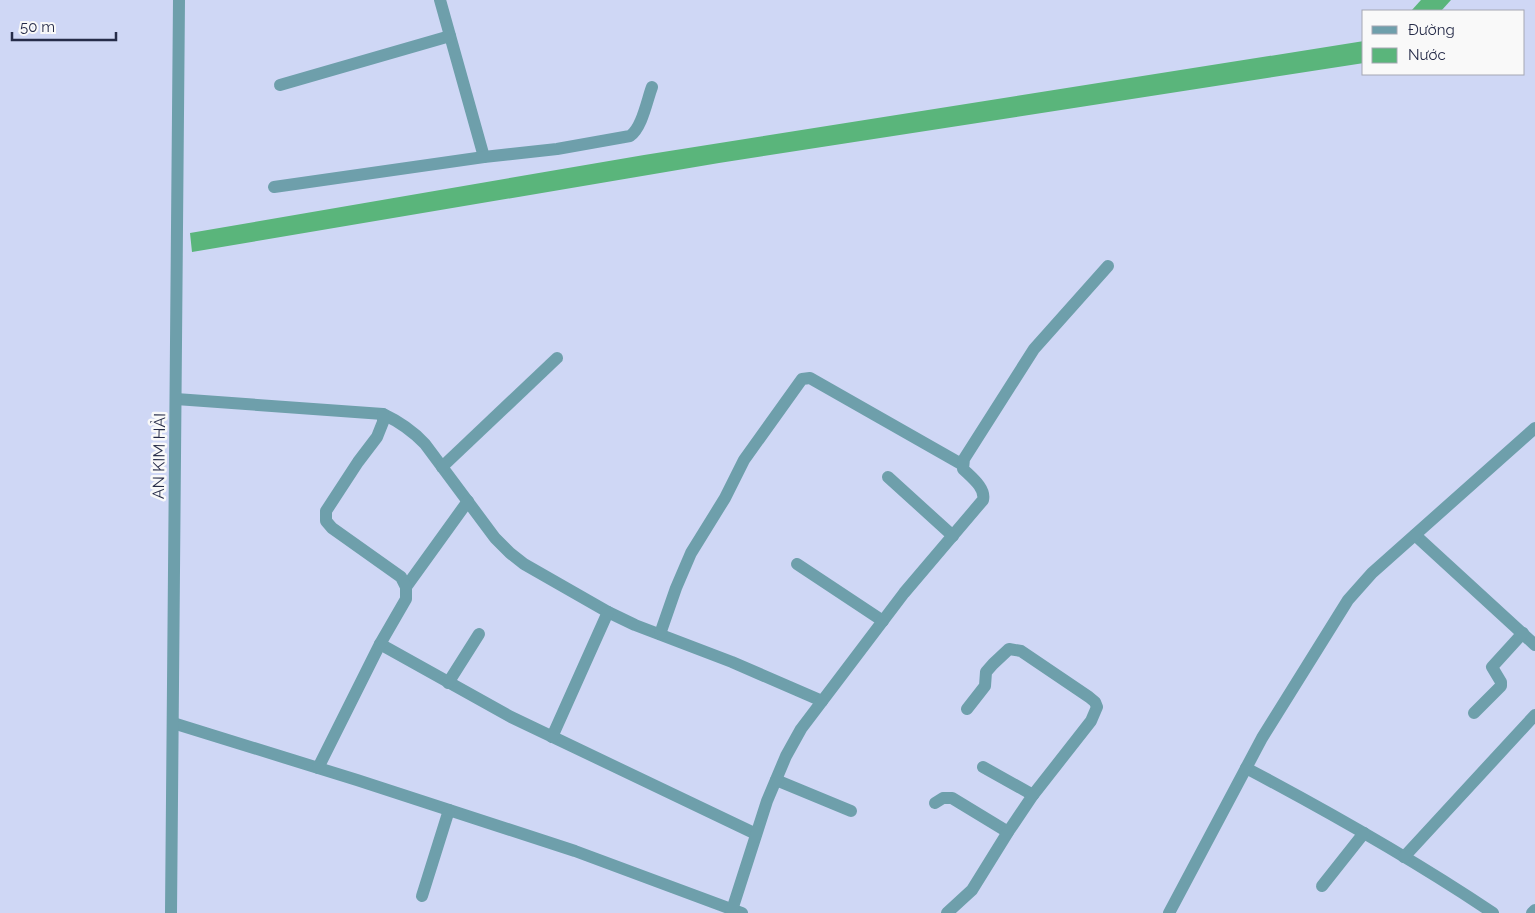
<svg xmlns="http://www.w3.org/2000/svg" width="1535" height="913" font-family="Raleway,sans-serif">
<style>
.water{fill:#5ab57b}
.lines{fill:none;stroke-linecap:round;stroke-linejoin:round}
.minor{stroke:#6e9fab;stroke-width:12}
.labels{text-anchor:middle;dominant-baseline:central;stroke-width:5;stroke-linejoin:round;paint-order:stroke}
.street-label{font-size:16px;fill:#262c49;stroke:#f9f9f9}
</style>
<rect width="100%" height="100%" fill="#cfd7f5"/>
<!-- water -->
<g class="water">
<polygon points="1421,0 1451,0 1441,11 1411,11"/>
<polygon points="1364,41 1364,63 719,163 192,252 190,233 644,155"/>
</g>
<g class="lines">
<!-- minor -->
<g class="minor">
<polyline points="440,0 484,157"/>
<polyline points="280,85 450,36"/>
<path d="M 274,187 L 484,157 L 557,149 L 630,136 C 642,128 647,100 652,87"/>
<path d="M 176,399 L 383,414 C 400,422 412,430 425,444 L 495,538 L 510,553 L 524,564 L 608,612 L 635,625 L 732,662 L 822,701"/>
<polyline points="442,467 557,358"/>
<polyline points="888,477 953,536"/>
<polyline points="1415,535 1535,645"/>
<polyline points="797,564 883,621"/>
<polyline points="406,587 468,501"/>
<polyline points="660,634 676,588 691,553 725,498 744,460 802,379 810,378 963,465"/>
<polyline points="380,644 511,717 756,834"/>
<polyline points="448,683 479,634"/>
<polyline points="1474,713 1501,686 1501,682 1492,667 1523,633"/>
<polyline points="173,723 357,780 575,851 742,913"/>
<polyline points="552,737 608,612"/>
<polyline points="983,767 1033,795"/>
<polyline points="318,768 380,644 406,599 406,587 401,577 332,528 326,521 326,511 358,462 377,437 383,422 383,414"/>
<path d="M 1246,768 C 1331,813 1414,860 1493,913"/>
<polyline points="776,780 851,811"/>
<polyline points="935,803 943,798 952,798 1008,832"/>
<polyline points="1404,857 1535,715"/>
<polyline points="1322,886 1364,833"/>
<polyline points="422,896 449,810"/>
<polyline points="171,913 179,0"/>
<path d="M 731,913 L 767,801 L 786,756 L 801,729 L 904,593 L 983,500 C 986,488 971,477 963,469 L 964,459 L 1034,349 L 1108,266"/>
<polyline points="947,913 972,890 1008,832 1033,795 1091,721 1097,707 1095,702 1089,697 1021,651 1009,649 993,664 986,672 985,686 967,709"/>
<polyline points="1169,913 1262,738 1348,600 1372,573 1535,428"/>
<polyline points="1532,913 1535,910"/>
</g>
</g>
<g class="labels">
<!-- street labels -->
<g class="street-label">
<text transform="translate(159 456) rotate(-89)">AN KIM HẢI</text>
</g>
</g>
<!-- legend -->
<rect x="1362" y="10" width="162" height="65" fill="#f9f9f9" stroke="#a5a7b3"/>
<rect x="1372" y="26" width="25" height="8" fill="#6e9fab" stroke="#a5a7b3"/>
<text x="1408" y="35" font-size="15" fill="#262c49">Đường</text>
<rect x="1372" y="48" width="25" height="15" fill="#5ab57b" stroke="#a5a7b3"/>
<text x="1408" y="60" font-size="15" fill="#262c49">Nước</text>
<!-- scale -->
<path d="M12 32v8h104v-8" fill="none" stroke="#262c49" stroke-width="2.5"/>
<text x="20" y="32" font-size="15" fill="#262c49" stroke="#f9f9f9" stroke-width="4" paint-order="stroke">50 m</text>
</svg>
